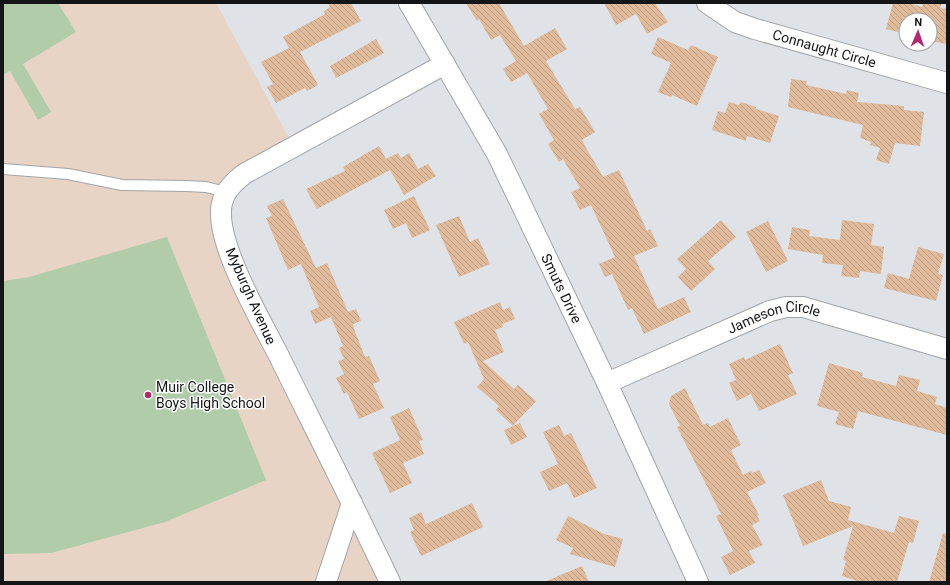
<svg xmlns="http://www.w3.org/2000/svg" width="950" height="585" font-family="Roboto,sans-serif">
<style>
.education{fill:#e8d4c5}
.park{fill:#b0cca9}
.building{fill:url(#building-back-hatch)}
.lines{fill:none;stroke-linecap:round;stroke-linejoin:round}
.lane-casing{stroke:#a1a4a8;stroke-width:12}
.street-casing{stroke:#a1a4a8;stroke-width:22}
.lane{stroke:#fff;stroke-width:10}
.street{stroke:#fff;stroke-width:20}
.poi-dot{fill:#af296f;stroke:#fff;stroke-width:1.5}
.labels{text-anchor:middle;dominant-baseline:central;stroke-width:3;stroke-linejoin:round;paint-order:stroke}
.street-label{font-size:14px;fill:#141516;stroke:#fff}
.poi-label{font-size:14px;fill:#141516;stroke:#fff;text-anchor:start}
</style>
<defs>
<pattern id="building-back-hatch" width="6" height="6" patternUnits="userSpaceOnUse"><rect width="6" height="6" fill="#dfba9b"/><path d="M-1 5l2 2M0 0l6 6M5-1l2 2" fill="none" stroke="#be9f85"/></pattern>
</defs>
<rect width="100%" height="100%" fill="#dfe2e7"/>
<!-- education -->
<polygon class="education" points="3,3 216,3 296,151 246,176 223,203 227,251 390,582 3,582"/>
<!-- park -->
<g class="park">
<polygon points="3,3 58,3 76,32 23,64 51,112 38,120 10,71 3,75"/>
<polygon points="167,237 266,480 165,522 51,553 3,554 3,281 29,277"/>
</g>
<!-- building -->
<g class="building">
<polygon points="328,3 351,3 361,21 300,52 318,85 307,91 305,88 276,103 267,87 273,84 261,62 289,48 283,37 325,14 324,11 330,7"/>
<polygon points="466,3 499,3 524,46 555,28 567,49 546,61 575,109 580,107 595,132 582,140 585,146 603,177 619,170 647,231 650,229 658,246 634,256 658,309 684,297 691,312 644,334 632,308 628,310 612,274 605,277 599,264 615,257 591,205 580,210 571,192 580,188 563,159 559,162 548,144 554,140 539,114 548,109 527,73 511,82 503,69 516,61 500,35 491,40 479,19 477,21"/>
<polygon points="604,3 655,3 668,22 647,34 636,14 616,25"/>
<polygon points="893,3 908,3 922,7 923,3 942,3 940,8 947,9 947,44 931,41 929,49 910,44 930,44 930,20 906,20 906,34 886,29"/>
<polygon points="658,37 688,50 691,45 718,57 697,106 672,95 671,97 658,92 671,63 651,54"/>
<polygon points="376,39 384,53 336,78 330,66"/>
<polygon points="791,79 807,81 806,85 846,94 847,90 859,93 857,102 904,106 904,110 924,112 920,146 895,143 889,164 876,160 880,148 870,145 871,142 860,138 863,125 788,107"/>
<polygon points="729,102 739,105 741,102 756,107 756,109 779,116 770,143 747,136 746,141 712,130 718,111 725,113"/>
<polygon points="379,146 386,159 398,153 401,158 409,153 418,169 428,164 436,176 404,195 390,170 317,209 306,189 345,171 343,167"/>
<polygon points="414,196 430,230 412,238 406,223 393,229 384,210"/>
<polygon points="283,199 316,268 327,263 348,312 356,309 361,321 353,324 354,329 365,357 369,356 380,381 373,384 384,408 359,419 347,392 344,394 336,378 344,374 338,361 344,359 339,348 343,346 331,317 315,324 310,311 319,307 301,264 288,270 266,218 272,216 267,206"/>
<polygon points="459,216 470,242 478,238 490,264 459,277 436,225"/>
<polygon points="721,220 736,237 708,261 715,269 691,291 678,277 686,269 677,259"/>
<polygon points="842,220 874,224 871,245 884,247 881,274 860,271 859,278 841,276 843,265 822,263 823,255 788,249 792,227 810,230 809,236 840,240"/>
<polygon points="768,221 788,261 766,272 746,232"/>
<polygon points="918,247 944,254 938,274 943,275 936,301 884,288 888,273 909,279"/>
<polygon points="500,302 503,310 510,307 515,319 502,324 503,327 495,330 504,352 483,361 514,389 518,385 536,401 513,426 496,410 499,406 477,387 484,379 468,342 464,344 454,322"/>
<polygon points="780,344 793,373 788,375 797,394 759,411 751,394 737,401 729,383 736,380 729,364 744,357 745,360"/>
<polygon points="829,363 863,373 862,377 896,386 899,375 920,380 917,391 937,397 935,404 947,408 947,435 858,411 853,429 835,424 839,412 817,406"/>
<polygon points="685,388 703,425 708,423 710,427 728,418 741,445 731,450 743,475 751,471 752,473 759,470 766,483 747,492 759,515 757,516 760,521 752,525 763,545 749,551 755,563 730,575 721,557 733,551 716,516 721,514 677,427 680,426 669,404 671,396"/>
<polygon points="409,408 423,440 419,441 424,454 403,463 412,483 390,493 372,453 400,440 390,417"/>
<polygon points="520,423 527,437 511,445 504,430"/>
<polygon points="559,425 564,436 571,433 597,488 574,498 567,483 549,491 540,472 558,464 543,432"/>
<polygon points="821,480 829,501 851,507 848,520 894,533 899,516 919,521 913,543 909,542 897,582 861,582 842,576 846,561 843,560 853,526 803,546 783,495"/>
<polygon points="472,503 483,527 421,556 410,532 414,530 409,518 421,512 426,524"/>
<polygon points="568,516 604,534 623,539 615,567 570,554 573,548 556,540"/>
<polygon points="943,533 947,534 947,582 929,582"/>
<polygon points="582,566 589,582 544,582"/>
</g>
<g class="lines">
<!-- lane casing -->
<g class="lane-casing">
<polyline id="lane" points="3,169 68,174 122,185 186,186 206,187 226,192"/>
</g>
<!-- street casing -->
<g class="street-casing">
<g id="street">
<path id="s1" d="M 409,3 L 497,154 L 607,383 L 698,582"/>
<path id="s2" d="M 707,3 L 735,22 L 755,29 L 947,83"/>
<path id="s3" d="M 607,383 L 770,311 L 786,307 L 803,307 L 947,349"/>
<polyline points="326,582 352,503"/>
<path d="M 390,582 C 354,506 316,431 279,356 C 261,321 221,252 221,214 C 220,196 231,184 244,174 L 445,64"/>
</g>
</g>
<!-- lane -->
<use href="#lane" class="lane"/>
<!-- street -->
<use href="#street" class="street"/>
</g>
<!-- markers -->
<circle class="poi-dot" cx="148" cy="395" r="4"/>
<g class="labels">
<!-- street labels -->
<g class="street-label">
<text stroke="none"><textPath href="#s2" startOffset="127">Connaught Circle</textPath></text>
<text stroke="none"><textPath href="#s1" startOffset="324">Smuts Drive</textPath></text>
<text transform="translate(251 296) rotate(66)">Myburgh Avenue</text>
<text stroke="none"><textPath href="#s3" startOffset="181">Jameson Circle</textPath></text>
</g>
<!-- poi labels -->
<g class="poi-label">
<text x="156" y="387">Muir College<tspan x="156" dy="16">Boys High School</tspan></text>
</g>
</g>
<!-- border -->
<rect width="950" height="585" fill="none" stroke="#141516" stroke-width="8"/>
<!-- north arrow -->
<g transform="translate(918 32) rotate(2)"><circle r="19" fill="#ffffff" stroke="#a1a1a2"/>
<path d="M0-3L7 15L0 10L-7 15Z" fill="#af296f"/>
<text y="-6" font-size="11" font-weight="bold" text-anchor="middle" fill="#141516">N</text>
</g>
</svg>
